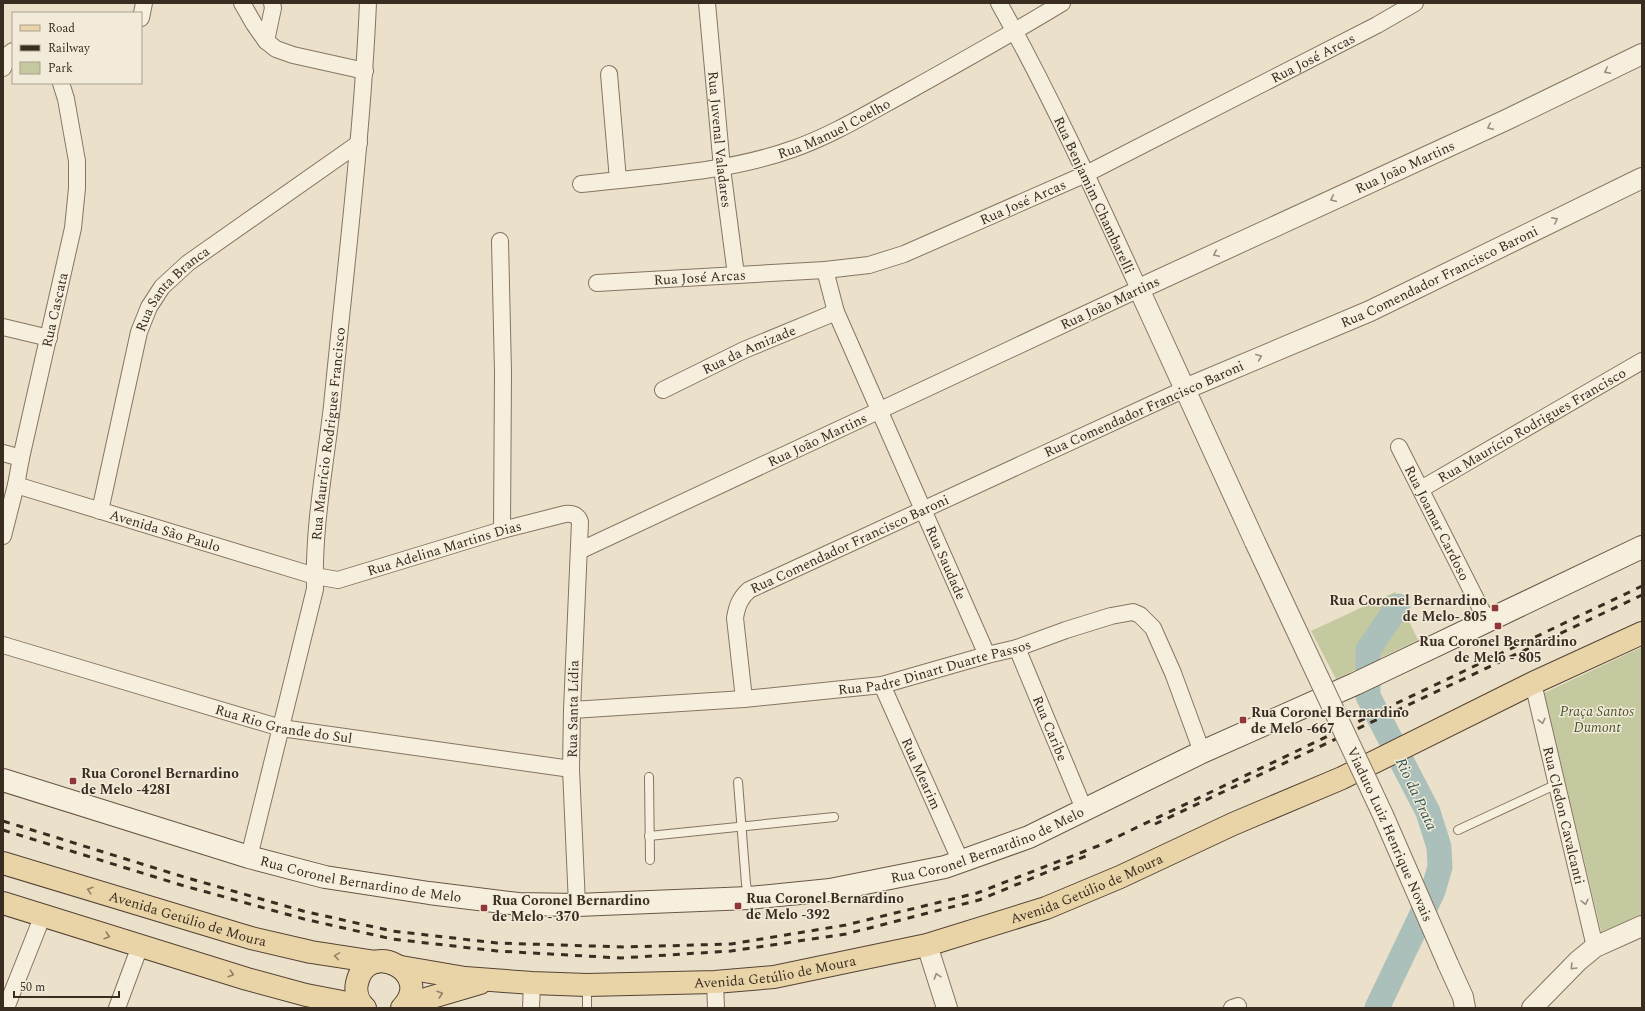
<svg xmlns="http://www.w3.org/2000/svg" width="1645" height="1011" font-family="Spectral,serif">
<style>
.green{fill:#c4c99f}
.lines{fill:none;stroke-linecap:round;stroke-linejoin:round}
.river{stroke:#abc0ba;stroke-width:25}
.service-casing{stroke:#867461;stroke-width:10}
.minor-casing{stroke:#867461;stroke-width:18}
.tertiary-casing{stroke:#867461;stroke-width:22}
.secondary-casing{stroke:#685644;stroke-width:24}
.primary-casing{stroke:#554334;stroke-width:24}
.service{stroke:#f6efde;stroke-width:8}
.minor{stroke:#f6efde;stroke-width:16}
.tertiary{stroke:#f6efde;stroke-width:20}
.secondary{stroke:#f6efde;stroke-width:22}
.primary{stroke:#e9d4a8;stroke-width:22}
.rail{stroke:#392d22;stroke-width:3;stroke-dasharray:7 7;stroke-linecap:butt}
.tertiary-bridge-casing{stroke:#867461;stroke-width:22;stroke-linecap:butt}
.tertiary-bridge{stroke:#f6efde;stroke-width:20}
.oneway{stroke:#988e80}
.oneway2{stroke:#918065}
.poi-dot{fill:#903638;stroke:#f3ebda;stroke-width:1.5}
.labels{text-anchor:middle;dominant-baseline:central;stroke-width:3;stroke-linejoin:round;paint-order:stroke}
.street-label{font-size:14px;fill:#392d22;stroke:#f3ebda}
.poi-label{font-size:14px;font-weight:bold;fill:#392d22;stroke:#f3ebda;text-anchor:start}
.park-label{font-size:14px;font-style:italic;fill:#49532b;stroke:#f3ebda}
.water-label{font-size:15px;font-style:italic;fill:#335754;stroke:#f3ebda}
</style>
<rect width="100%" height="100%" fill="#ebe1cb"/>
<!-- green -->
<g class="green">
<polygon points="1395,592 1418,640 1336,679 1311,631"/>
<polygon points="1642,647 1642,922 1603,939 1544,693"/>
</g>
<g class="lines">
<!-- river -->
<polyline class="river" points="1377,1008 1433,891 1440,867 1439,847 1428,812 1368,696 1368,650 1398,606"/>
<!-- service casing -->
<g class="service-casing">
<g id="service">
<polyline points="649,777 650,860"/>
<polyline points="738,782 746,884 749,897"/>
<polyline points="1458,830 1557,784"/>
<polyline points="649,836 834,817"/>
<polyline points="587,986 587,1008"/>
</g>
</g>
<!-- minor casing -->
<g class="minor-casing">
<g id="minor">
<polyline points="242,3 254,24 266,41 276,49 293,55 365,71"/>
<path id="s1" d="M 707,3 L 722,168 L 736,275"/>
<polyline points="141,18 144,3"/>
<polyline points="266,41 273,8 272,3"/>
<polyline points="3,68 9,54 13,51"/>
<polyline points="609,74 618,180"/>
<path id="s2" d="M 581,184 C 652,176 725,173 793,149 C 833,135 870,112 907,92 C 959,63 1011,34 1062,3"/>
<polyline points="500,241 503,372 502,530"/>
<path id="s3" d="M 825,270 L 836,312 L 987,655"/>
<path id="s4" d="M 597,283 L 825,270 L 869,265 L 904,254 L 1086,174 L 1377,25 L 1415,3"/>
<polyline points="3,327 49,338"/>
<path id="s5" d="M 663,390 L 744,350 L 836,312"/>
<path id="s6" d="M 1399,447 L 1487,621"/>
<polyline points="3,453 21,458"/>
<path id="s7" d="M 16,485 L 315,576 L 338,580 L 502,530 L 565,514 C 572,513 578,515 580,522 L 572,710 L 571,769 L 577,905"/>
<path id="s8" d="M 1421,489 L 1642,361"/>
<path id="s9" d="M 100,511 L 139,332 L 149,307 L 162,287 L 188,263 L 359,143"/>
<path id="s10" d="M 3,536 L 16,485 L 21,458 L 73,228 L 77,188 L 77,161 L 66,99 L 61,83"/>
<path id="s11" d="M 579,551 L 1139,289 C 1095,193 1051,96 999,3"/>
<path id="s12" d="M 3,645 L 281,728 L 571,769"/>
<path id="s13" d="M 1017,648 L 1084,809"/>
<path id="s14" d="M 1533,683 L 1595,947"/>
<path id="s15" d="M 882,685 L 961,862"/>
<path id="s16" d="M 744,699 L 735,618 C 737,606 740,598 749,590 L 1185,389"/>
<path id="s17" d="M 572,710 L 744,699 L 882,685 L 987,655 L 1017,648 L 1066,630 L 1111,616 L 1133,612 L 1140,615 L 1153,628 L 1173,673 L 1202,752"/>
<path id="s18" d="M 249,857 L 315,589 C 313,528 325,467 332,406 C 345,272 362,138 368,3"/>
<polyline points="715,982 716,1008"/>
<polyline points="6,1008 43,915"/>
<polyline points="117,1008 140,946"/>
<polyline points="531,1008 532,983"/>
<polyline points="1232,1008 1238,1006"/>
</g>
</g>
<!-- tertiary casing -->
<g class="tertiary-casing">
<g id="tertiary">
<path id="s19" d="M 1185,389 L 1370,311 L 1642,178"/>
<path id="s20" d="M 1255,542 L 1139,289 L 1506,120 L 1642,54"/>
<polyline points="927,945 947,1008"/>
<polyline points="1448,964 1463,997 1465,1008"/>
<polyline points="1532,1008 1578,961 1595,947 1642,926"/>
</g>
</g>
<!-- secondary casing -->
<g class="secondary-casing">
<g id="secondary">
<path id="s21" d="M 3,780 L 249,857 L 325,877 L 429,893 L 518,904 L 577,905 L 749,898 L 830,890 L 945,867 L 1029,837 L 1202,752 L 1355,684 L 1642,547"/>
</g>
</g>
<!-- primary casing -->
<g class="primary-casing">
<g id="primary">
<path id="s22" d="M 3,863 L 251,938 L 311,952 L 376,962"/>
<polyline points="3,903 247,979 306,995 363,1006"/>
<path id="s23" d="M 401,967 L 465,978 L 532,983 L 587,985 L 715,982 L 774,977 L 927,945 L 1046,908 L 1120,877 L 1233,824 L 1342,778 L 1533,683 L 1642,633"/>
<path d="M 365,1008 C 358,1002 355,992 357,983 C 367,937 436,973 402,1008"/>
<polyline points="404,1008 429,998 480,983"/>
</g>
</g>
<!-- service -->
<use href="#service" class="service"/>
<!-- minor -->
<use href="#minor" class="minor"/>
<!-- tertiary -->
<use href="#tertiary" class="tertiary"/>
<!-- secondary -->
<use href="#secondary" class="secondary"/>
<!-- primary -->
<use href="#primary" class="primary"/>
<!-- rail -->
<g class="rail">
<polyline points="3,821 184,877 303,911 392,931 497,943 624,947 731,944 846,925 977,893 1098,846 1642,586"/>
<polyline points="1155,824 1642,595"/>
<polyline points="3,830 181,885 304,919 392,939 497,951 621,958 731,951 846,934 979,900 1086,856"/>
</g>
<!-- tertiary-bridge casing -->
<g class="tertiary-bridge-casing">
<g id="tertiary-bridge">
<path id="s24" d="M 1255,542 L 1383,815 L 1448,964"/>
</g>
</g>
<!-- tertiary-bridge -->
<use href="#tertiary-bridge" class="tertiary-bridge"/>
</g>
<!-- one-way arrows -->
<defs><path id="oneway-chevron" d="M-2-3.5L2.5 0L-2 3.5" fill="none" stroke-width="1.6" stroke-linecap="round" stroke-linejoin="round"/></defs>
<g class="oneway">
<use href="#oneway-chevron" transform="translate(1607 71) rotate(154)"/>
<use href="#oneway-chevron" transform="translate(1490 127) rotate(155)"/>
<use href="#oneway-chevron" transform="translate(1333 199) rotate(155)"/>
<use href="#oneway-chevron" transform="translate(1555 220) rotate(-26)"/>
<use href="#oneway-chevron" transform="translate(1216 254) rotate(155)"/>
<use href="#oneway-chevron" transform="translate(1259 357) rotate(-23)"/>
<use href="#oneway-chevron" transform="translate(1542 721) rotate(77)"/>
<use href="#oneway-chevron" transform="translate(1585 902) rotate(77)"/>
<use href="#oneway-chevron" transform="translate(1573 967) rotate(134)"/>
<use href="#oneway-chevron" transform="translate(937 976) rotate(-108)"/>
</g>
<g class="oneway2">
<use href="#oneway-chevron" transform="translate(90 890) rotate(-163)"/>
<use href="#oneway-chevron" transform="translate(107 936) rotate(18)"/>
<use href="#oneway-chevron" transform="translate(337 956) rotate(-171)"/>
<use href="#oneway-chevron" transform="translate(231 974) rotate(17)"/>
<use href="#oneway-chevron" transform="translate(440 994) rotate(-18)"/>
</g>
<!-- markers -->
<g class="poi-dot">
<rect x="1491" y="604" width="8" height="8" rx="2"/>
<rect x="1494" y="622" width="8" height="8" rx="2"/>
<rect x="1239" y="716" width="8" height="8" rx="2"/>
<rect x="69" y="777" width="8" height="8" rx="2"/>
<rect x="734" y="902" width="8" height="8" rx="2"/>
<rect x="480" y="904" width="8" height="8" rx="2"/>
</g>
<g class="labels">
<!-- street labels -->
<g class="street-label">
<text stroke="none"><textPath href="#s4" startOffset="763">Rua José Arcas</textPath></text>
<text stroke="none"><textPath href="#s2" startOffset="261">Rua Manuel Coelho</textPath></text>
<text stroke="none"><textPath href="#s1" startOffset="137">Rua Juvenal Valadares</textPath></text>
<text stroke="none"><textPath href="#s20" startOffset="571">Rua João Martins</textPath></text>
<text transform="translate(1094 195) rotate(65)">Rua Benjamim Chambarelli</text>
<text stroke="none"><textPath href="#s4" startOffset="439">Rua José Arcas</textPath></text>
<text stroke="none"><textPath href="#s19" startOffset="278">Rua Comendador Francisco Baroni</textPath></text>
<text stroke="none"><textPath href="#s4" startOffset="103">Rua José Arcas</textPath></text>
<text stroke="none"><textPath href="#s9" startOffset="239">Rua Santa Branca</textPath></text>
<text transform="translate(1110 303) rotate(-25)">Rua João Martins</text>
<text stroke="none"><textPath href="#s10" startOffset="232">Rua Cascata</textPath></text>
<text stroke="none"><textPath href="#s5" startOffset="95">Rua da Amizade</textPath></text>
<text transform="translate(1144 409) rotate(-24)">Rua Comendador Francisco Baroni</text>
<text stroke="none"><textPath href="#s8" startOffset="128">Rua Maurício Rodrigues Francisco</textPath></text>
<text stroke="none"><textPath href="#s18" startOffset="432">Rua Maurício Rodrigues Francisco</textPath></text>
<text stroke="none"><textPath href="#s11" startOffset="263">Rua João Martins</textPath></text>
<text stroke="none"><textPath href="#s6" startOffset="85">Rua Joamar Cardoso</textPath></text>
<text stroke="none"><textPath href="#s7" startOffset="156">Avenida São Paulo</textPath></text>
<text stroke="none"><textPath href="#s16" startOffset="224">Rua Comendador Francisco Baroni</textPath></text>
<text stroke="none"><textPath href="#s7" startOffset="447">Rua Adelina Martins Dias</textPath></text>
<text stroke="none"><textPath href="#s3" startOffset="317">Rua Saudade</textPath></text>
<text stroke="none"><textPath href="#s17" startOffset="366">Rua Padre Dinart Duarte Passos</textPath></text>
<text transform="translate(573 709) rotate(-89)">Rua Santa Lídia</text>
<text stroke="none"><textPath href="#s12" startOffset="292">Rua Rio Grande do Sul</textPath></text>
<text stroke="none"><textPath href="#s13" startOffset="87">Rua Caribe</textPath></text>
<text stroke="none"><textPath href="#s15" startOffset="97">Rua Mearim</textPath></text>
<text stroke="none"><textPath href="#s14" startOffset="136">Rua Cledon Cavalcanti</textPath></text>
<text stroke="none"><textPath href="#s24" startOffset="322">Viaduto Luiz Henrique Novais</textPath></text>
<text stroke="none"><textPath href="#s21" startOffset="1008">Rua Coronel Bernardino de Melo</textPath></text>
<text stroke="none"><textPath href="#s21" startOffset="372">Rua Coronel Bernardino de Melo</textPath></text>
<text stroke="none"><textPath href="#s23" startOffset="700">Avenida Getúlio de Moura</textPath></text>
<text stroke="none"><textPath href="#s22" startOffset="193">Avenida Getúlio de Moura</textPath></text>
<text stroke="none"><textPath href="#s23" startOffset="376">Avenida Getúlio de Moura</textPath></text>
</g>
<!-- poi labels -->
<g class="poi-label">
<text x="1487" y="600" text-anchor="end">Rua Coronel Bernardino<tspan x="1487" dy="16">de Melo- 805</tspan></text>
<text x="1498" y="641" text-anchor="middle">Rua Coronel Bernardino<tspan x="1498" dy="16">de Melo - 805</tspan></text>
<text x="1251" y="712">Rua Coronel Bernardino<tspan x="1251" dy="16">de Melo -667</tspan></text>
<text x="81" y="773">Rua Coronel Bernardino<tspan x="81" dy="16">de Melo -428I</tspan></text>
<text x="746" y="898">Rua Coronel Bernardino<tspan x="746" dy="16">de Melo -392</tspan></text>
<text x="492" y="900">Rua Coronel Bernardino<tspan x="492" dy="16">de Melo - 370</tspan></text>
</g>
<!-- park labels -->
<g class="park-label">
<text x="1597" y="711">Praça Santos<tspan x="1597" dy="16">Dumont</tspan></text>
</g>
<!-- water labels -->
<g class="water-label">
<text transform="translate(1416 794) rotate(65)">Rio da Prata</text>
</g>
</g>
<!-- border -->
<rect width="1645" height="1011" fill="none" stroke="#392d22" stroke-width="8"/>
<!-- legend -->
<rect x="12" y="12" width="130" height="72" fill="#f3ebda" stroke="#a99f90"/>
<rect x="20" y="25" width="20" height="6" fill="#e9d4a8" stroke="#a99f90"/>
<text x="48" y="32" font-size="12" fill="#392d22">Road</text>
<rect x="20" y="45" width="20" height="6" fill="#392d22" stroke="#a99f90"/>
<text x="48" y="52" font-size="12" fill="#392d22">Railway</text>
<rect x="20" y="62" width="20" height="12" fill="#c4c99f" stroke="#a99f90"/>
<text x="48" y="72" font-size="12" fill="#392d22">Park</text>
<!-- scale -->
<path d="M14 991v6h105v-6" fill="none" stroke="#392d22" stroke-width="2"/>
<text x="20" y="991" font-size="12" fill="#392d22" stroke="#f3ebda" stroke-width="3" paint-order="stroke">50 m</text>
</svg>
